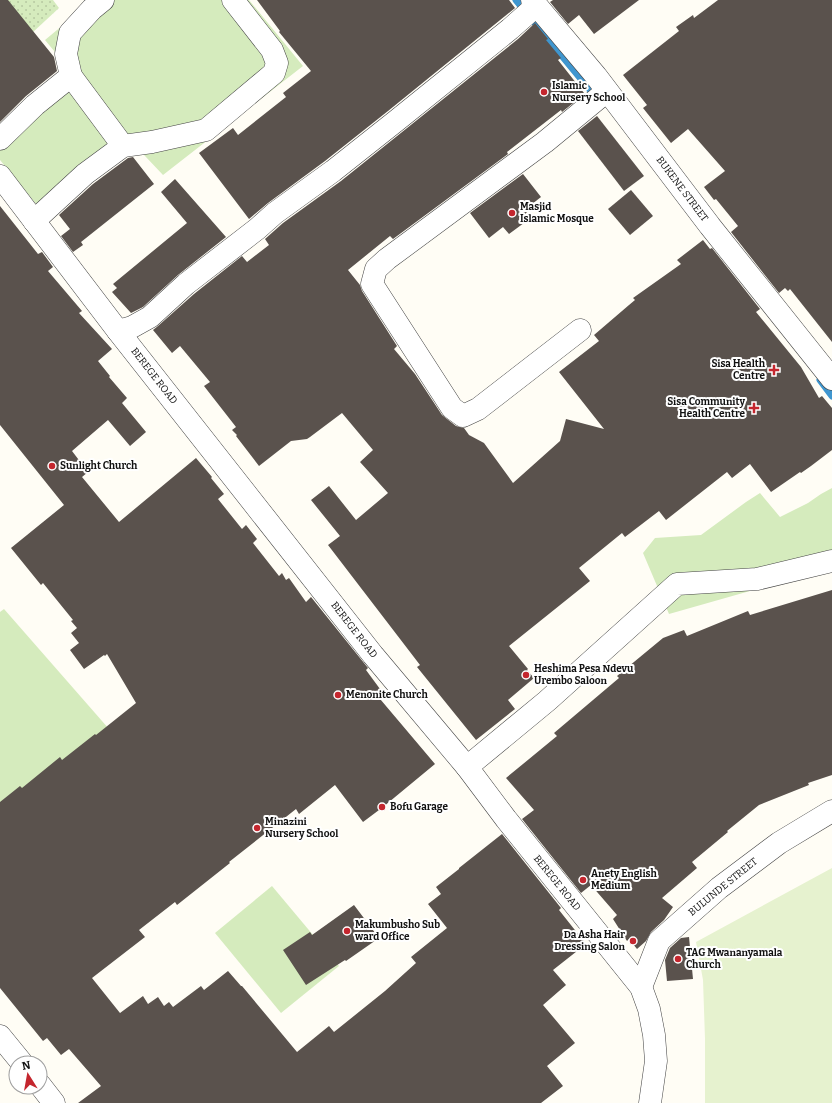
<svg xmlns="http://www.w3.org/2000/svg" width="832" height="1103" font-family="Bitter,serif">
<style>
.grass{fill:url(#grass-dots)}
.park{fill:#d5ebbd}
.pitch{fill:#e6f2cf}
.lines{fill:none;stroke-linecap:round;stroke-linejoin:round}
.stream{stroke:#3f96cf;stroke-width:7}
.building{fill:#5a524d}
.minor-casing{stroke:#444;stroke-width:23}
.minor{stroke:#fff;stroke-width:22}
.poi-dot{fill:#c4262e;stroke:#fff;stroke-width:1.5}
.labels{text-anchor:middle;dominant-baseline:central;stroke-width:4;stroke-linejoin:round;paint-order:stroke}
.poi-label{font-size:10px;font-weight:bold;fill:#111;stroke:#fff;text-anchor:start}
.street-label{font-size:10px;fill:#111;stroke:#fff}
</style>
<defs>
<pattern id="grass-dots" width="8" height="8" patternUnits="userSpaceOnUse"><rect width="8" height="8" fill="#d5ebbd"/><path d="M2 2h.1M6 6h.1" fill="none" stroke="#b6c8a1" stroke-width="1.8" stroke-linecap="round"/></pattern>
</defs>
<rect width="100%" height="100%" fill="#fffdf5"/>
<!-- grass -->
<polygon class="grass" points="0,0 53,0 59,8 32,33"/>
<!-- park -->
<g class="park">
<polygon points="93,0 249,0 303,66 163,175 128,138 41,210 0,160 0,136 74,75 45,40"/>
<polygon points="832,488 832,558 810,574 669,614 643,553 655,538 701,535 746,502 760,493 780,517 808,503 821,494"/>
<polygon points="4,609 116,737 0,817 0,612"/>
<polygon points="272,886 339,966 281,1013 215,933"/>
</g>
<!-- pitch -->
<polygon class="pitch" points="832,868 832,1103 705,1103 705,1039 703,980 696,942"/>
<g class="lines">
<!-- stream -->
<g class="stream">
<polyline points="516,0 596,97"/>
<polyline points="820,380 832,396"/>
</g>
</g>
<!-- building -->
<g class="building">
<polygon points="0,0 8,0 54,57 57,71 26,96 0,122"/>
<polygon points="257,0 509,0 515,8 388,111 325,161 268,203 249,219 199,153 233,128 238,135 286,97 283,93 311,71 279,32 280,31"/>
<polygon points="553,0 639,0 594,34 579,15 568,24 550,2"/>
<polygon points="718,0 832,0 832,342 790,289 788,291 785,288 779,293 731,232 738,226 716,199 714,200 704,187 725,171 688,129 671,143 643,108 647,105 623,75 679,31 676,27 693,15 694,18"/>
<polygon points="535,23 548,39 546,40 561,58 558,60 584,93 581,95 582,96 562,112 561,110 507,152 508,154 393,239 390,236 348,270 360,285 362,291 397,346 394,349 415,374 442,415 456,426 464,428 469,435 484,443 513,483 560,441 566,419 604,429 559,372 599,341 594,335 629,305 635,300 633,298 681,264 677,260 703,240 710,249 712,248 760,309 756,312 801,367 819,398 822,396 832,408 832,450 811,466 801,473 800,472 771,492 750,464 732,478 727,472 666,520 659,511 625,537 622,533 579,568 590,581 509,646 528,669 527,670 534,678 508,700 515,709 476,740 417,667 420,665 328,545 340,536 311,500 329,486 356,520 388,493 360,462 373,450 342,413 310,437 307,439 291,441 259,466 236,436 237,435 232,430 236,427 204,386 210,382 180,346 172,353 153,330 158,326 194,294 242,256 247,262 269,245 265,239 283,223 341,181 518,39"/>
<polygon points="597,116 644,176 624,191 578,131"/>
<polygon points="133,157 154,184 81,242 83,245 73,252 61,236 70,229 59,215 93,184 128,158"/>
<polygon points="523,174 541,197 527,208 529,210 524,215 528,220 509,234 503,227 489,238 470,213"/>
<polygon points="175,179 226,237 178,275 143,307 131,313 112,292 117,288 113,284 187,223 161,192"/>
<polygon points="631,190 653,216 630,235 608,209"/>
<polygon points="0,206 38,254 42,252 53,267 48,271 82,311 79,313 112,349 98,361 110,376 109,377 127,398 122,403 146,432 130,446 108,420 72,451 88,472 82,477 119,522 196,458 212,477 211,478 224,494 218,499 242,529 246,525 257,539 253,543 279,576 282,573 286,580 289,578 306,602 311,597 368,668 366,670 380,689 375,693 435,764 383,807 363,822 335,785 299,814 296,809 229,862 230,863 177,905 175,902 139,930 145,937 92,978 120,1013 143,996 148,1004 158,997 164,1006 169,1002 173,1007 201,986 204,990 228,971 241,986 242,986 297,1052 329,1026 334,1032 385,991 416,963 411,957 447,928 428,904 441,894 436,887 459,869 459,868 502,834 561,908 559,910 586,944 553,970 566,985 543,1005 575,1043 547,1066 563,1086 541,1103 78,1103 101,1086 69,1049 61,1055 47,1038 43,1041 0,988 0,802 20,786 22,788 60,757 62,760 95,734 96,735 136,703 107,654 105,656 104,655 84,669 70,650 79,643 71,633 77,628 71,621 73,620 43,583 41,585 11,548 64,505 0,425"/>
<polygon points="832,590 832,775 808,783 809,785 759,805 727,831 728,832 692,862 697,868 662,898 673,907 664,920 651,932 646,941 637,949 629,939 627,941 613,919 617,915 591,885 581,893 522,819 534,810 506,778 557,736 554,733 619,678 617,676 663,638 684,630 687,636 748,611 750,615"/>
<polygon points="354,905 379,938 346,961 345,960 306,985 283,950 310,932 312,935"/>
<polygon points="689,937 693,979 667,981 665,960 670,948 681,938"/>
</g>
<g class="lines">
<!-- minor casing -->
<g class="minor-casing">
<g id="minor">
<polyline points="532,0 596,76 710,226 832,379"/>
<polyline points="71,76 123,146"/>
<polyline points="0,139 35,105 71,76 66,54 70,33 92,9 103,0"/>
<polyline points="0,176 118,331 373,655 467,767 506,819 641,987 649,1009 654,1035 656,1061 650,1103"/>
<polyline points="34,221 85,174 123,146 152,142 206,130 274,73 277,63 272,50 233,0"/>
<polyline points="580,330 478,409 463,416 452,408 372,284 376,269 387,259 545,142 607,91"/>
<polyline points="118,331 132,327 150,317 186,284 257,229 275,213 333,171 396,121 510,29 536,6"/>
<polyline points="467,767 547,701 677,584 757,579 832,561"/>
<polyline points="641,987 659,941 719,888 779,843 832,811"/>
<polyline points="0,1036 22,1063"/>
<polyline points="40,1085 54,1103"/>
</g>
</g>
<!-- minor -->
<use href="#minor" class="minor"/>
</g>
<!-- markers -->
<g class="poi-dot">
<circle cx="544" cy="92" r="4"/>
<circle cx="512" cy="213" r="4"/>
<path d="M772 364h4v4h4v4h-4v4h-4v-4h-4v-4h4z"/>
<path d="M752 402h4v4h4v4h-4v4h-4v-4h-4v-4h4z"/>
<circle cx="52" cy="466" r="4"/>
<circle cx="526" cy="675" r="4"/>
<circle cx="338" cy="695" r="4"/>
<circle cx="382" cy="807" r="4"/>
<circle cx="257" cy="828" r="4"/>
<circle cx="583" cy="880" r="4"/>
<circle cx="347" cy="931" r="4"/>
<circle cx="633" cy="941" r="4"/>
<circle cx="678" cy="959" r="4"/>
</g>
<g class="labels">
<!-- poi labels -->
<g class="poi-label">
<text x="552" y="86">Islamic<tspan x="552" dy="12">Nursery School</tspan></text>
<text x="520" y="207">Masjid<tspan x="520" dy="12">Islamic Mosque</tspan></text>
<text x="765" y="364" text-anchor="end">Sisa Health<tspan x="765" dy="12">Centre</tspan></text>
<text x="745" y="402" text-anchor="end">Sisa Community<tspan x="745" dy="12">Health Centre</tspan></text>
<text x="60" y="466">Sunlight Church</text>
<text x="534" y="669">Heshima Pesa Ndevu<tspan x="534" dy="12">Urembo Saloon</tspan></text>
<text x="346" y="695">Menonite Church</text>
<text x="390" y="807">Bofu Garage</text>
<text x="265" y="822">Minazini<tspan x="265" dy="12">Nursery School</tspan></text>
<text x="591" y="874">Anety English<tspan x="591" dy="12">Medium</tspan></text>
<text x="355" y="925">Makumbusho Sub<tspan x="355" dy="12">ward Office</tspan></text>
<text x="625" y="935" text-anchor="end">Da Asha Hair<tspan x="625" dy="12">Dressing Salon</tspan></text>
<text x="686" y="953">TAG Mwananyamala<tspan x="686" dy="12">Church</tspan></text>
</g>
<!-- street labels -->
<g class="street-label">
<text transform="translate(682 189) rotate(53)">BUKENE STREET</text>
<text transform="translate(154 376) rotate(52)">BEREGE ROAD</text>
<text transform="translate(354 630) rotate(52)">BEREGE ROAD</text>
<text transform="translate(557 883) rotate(51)">BEREGE ROAD</text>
<text transform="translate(723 887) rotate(-39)">BULUNDE STREET</text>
</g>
</g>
<!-- north arrow -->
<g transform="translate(28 1075) rotate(349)"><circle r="19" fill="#ffffff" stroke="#a0a0a0"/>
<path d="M0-3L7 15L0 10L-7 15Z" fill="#c4262e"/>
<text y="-6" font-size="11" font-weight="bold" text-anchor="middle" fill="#111111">N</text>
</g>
</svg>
